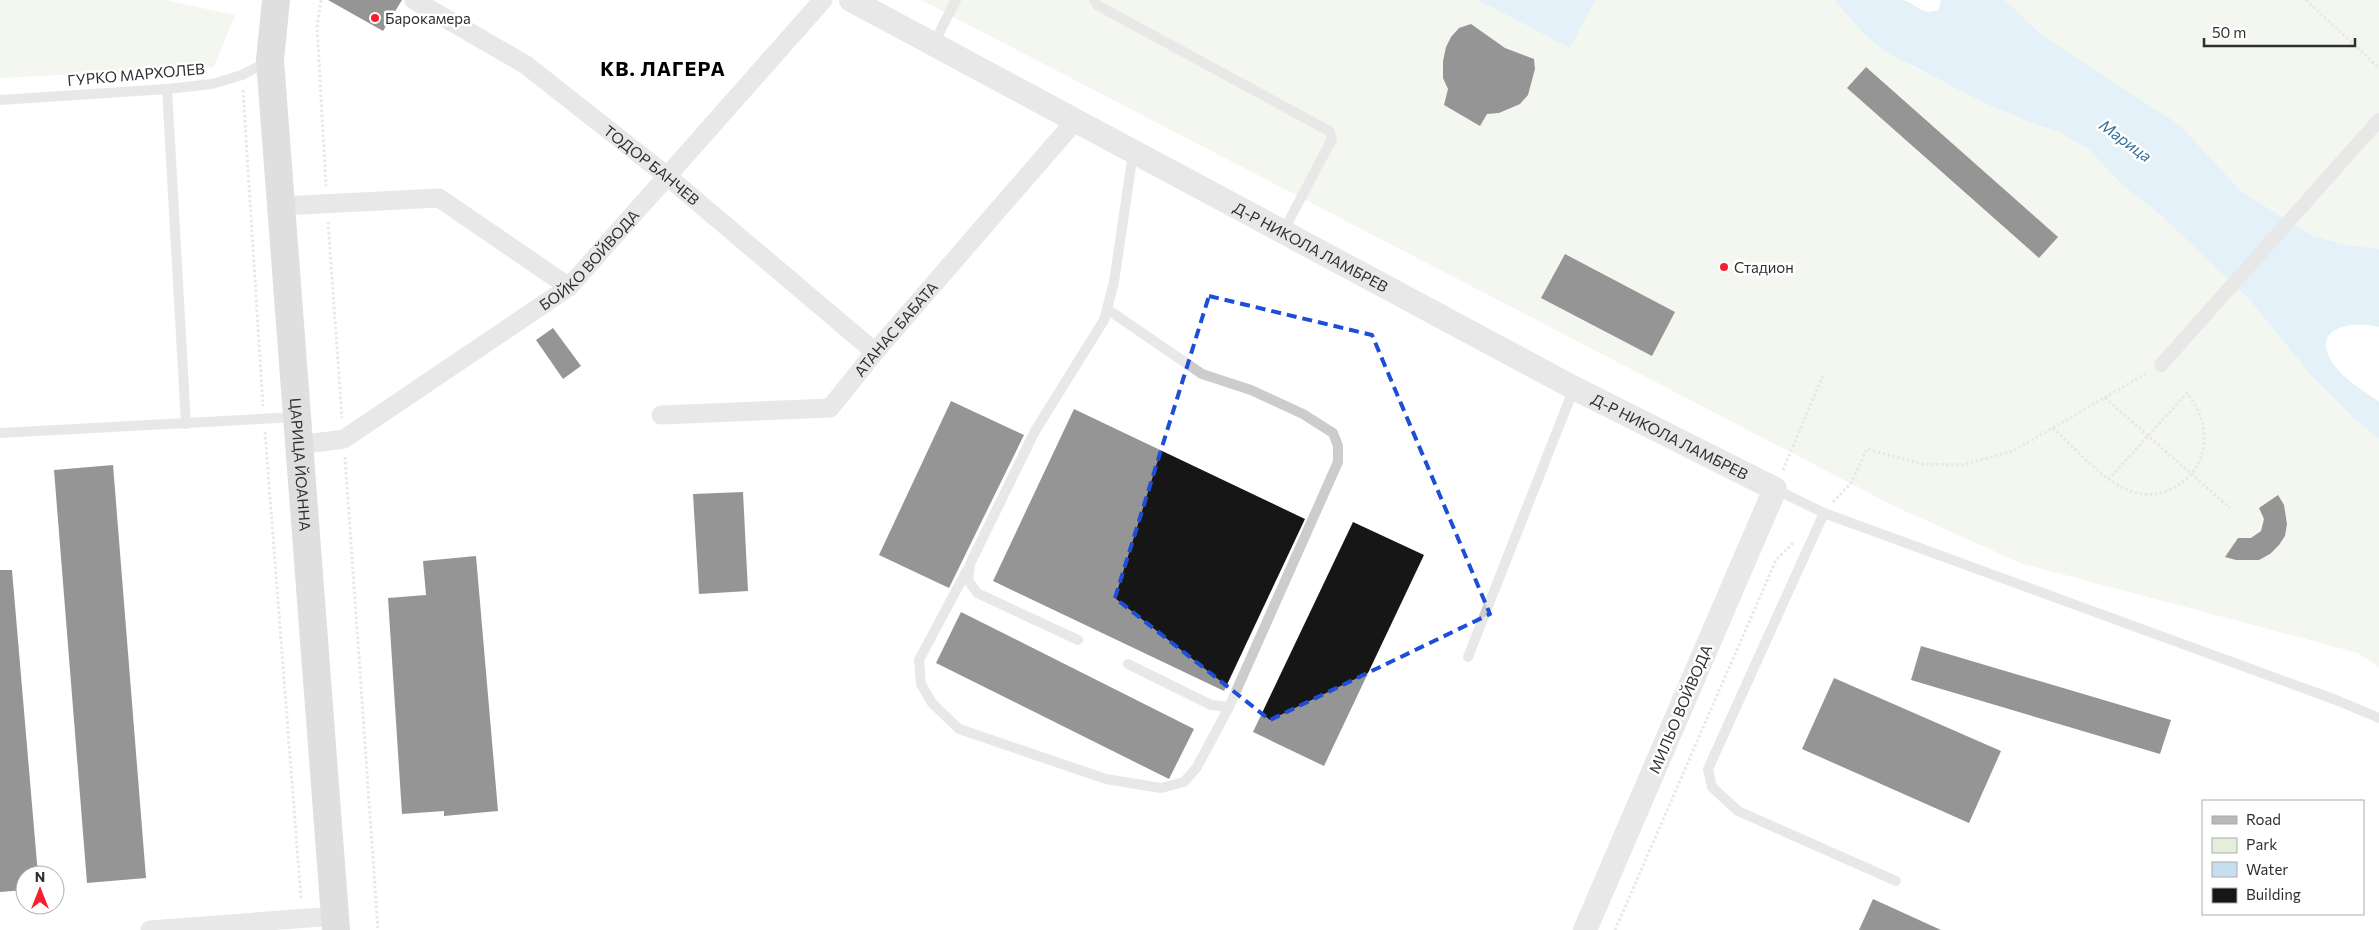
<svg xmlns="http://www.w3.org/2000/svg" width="2379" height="930" font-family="Commissioner,sans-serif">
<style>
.green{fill:#e5eddb}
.water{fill:#c5dfef}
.building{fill:#161616}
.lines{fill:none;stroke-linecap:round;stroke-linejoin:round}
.path{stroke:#ccc;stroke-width:3;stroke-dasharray:2.5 2.5;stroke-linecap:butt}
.service{stroke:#ccc;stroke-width:10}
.pedestrian{stroke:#ccc;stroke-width:14}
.minor{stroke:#ccc;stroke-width:19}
.tertiary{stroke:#ccc;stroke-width:24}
.secondary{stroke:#b9b9b9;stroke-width:28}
.marked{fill:none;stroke:#1d4ed8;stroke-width:4;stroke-dasharray:10 6;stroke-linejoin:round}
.poi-dot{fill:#f71f2f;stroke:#fff;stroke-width:2}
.labels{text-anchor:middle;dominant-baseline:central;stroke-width:5;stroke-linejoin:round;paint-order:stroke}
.poi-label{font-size:15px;fill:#2f2f2f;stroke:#fff;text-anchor:start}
.street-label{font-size:15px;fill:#2f2f2f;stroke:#fff}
.water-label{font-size:16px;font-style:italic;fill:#347299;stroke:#fff}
.district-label{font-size:20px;font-weight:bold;letter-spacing:1px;fill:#000;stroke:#fff}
</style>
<rect width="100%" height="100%" fill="#fff"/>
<!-- green -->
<g class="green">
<polygon points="0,0 165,0 235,15 214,67 0,78"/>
<polygon points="921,0 1834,0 1863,33 1912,67 2035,124 2060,132 2088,149 2123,186 2156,211 2248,298 2310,374 2353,418 2379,439 2379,667 2358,653 2020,563 1894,506"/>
<polygon points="2005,0 2379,0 2379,249 2347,245 2313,236 2241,191 2199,145 2161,113 2042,35"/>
</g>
<!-- water -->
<g class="water">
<polygon points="1478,0 1595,0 1570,48"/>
<path d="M 1834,0 C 1856,0 1880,0 1902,0 C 1916,2 1921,17 1938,10 L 1941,0 L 2005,0 L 2042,35 L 2181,126 L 2241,191 L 2313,236 L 2347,245 L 2379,249 L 2379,327 C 2355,321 2310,325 2332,362 C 2343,379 2363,390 2379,402 L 2379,439 L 2353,418 L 2310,374 L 2248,298 L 2156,211 L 2123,186 L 2088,149 L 2060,132 L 2035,124 L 1989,105 L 1887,53 L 1863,33 Z"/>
</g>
<!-- building -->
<g class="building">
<polygon points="328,0 402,0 383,31"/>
<polygon points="1471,24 1505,48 1534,59 1535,69 1528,95 1520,104 1499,113 1487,114 1480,126 1444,105 1448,89 1443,78 1443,61 1446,47 1451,37 1459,28"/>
<polygon points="1866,67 2058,237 2039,258 1847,88"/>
<polygon points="1565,254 1675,312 1652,356 1541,298"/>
<polygon points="553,328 581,366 563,379 536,340"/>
<polygon points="951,401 1024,435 949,588 879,555"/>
<polygon points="1074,409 1305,519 1224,691 993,581"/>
<polygon points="113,465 146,878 87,883 54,470"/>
<polygon points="743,492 748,591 699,594 693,494"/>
<polygon points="2278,495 2284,505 2287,524 2285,536 2279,545 2270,554 2259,560 2236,560 2225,557 2238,538 2251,538 2261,531 2264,519 2259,508"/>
<polygon points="1353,522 1424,555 1324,766 1253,732"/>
<polygon points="476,556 498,811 444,816 444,811 402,814 388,598 426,595 423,561"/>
<polygon points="0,570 12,570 38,875 25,875 25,890 0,892"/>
<polygon points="961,612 1194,729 1169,779 936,663"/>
<polygon points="1921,646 2171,720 2160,754 1911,680"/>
<polygon points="1834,678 2001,751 1969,823 1802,749"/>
<polygon points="1873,899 1941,930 1859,930"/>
</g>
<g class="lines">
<!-- path -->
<g class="path">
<polyline points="321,0 317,27 326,186"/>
<polyline points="2306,0 2379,68"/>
<polyline points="243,90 263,406"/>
<polyline points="328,222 342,418"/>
<polyline points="2105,398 2230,508"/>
<path d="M 2053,428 C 2076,449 2107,486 2137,493 C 2148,496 2161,494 2171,489 C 2211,470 2213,425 2187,393 L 2109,479"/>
<polyline points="265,432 301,899"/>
<polyline points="345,457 378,930"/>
<polyline points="1783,470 1824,373"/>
<polyline points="1833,502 1851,483 1867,449 1921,464 1962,465 2013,451 2147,373"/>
<polyline points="1615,930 1776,560 1794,542"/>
</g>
<!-- service -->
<g class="service">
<polyline points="1094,0 1097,5 1329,131 1332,139 1283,232"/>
<polyline points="933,45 956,0"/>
<polyline points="167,89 186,424"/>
<polyline points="0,100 167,89 212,84 242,75 269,61"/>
<polyline points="1107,309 1202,374 1251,390 1303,414 1333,433 1338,446 1338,462 1229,707 1211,705 1128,664"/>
<polyline points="0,433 296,417"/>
<polyline points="1775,489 1824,513 2336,700 2379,718"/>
<polyline points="1824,513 1708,769 1712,787 1738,811 1896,881"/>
<polyline points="967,570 919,660 921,684 932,703 959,729 1106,779 1161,788 1184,782 1197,767 1229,707"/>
<polyline points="1078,640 977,593 968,580 970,564 1035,431 1104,320 1114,282 1133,153"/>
<polyline points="1468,657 1574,388"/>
</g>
<!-- pedestrian -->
<polyline class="pedestrian" points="2161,365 2379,120"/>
<!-- minor -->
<g class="minor">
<path id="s1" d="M 414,0 L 526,65 L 667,176 L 875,352"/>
<polyline points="281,206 439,198 569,287"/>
<path id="s2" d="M 661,415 L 830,408 L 875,352 L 1075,121"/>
<path id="s3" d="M 299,445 L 344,439 L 569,287 L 823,0"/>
<polyline points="150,930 335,916"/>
</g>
<!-- tertiary -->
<path class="tertiary" id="s4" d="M 851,0 L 1574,388 L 1775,489 L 1585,930"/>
<!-- secondary -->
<path class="secondary" id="s5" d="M 276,0 L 270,60 L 336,930"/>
</g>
<!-- marked area -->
<path d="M0 0H2379V930H0ZM 1209,296 L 1372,335 L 1490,614 L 1270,720 L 1115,598 Z" fill="#fff" fill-opacity=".55" fill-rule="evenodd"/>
<path class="marked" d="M 1209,296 L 1372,335 L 1490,614 L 1270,720 L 1115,598 Z"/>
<!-- markers -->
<g class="poi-dot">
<circle cx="375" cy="18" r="5"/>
<circle cx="1724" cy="267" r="5"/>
</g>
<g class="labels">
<!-- poi labels -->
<g class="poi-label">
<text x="385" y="18">Барокамера</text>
<text x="1734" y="267">Стадион</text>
</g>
<!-- street labels -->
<g class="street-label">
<text transform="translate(136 74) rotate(-5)">ГУРКО МАРХОЛЕВ</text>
<text stroke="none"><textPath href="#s1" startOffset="290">ТОДОР БАНЧЕВ</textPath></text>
<text stroke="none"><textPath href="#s4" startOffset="522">Д-Р НИКОЛА ЛАМБРЕВ</textPath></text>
<text stroke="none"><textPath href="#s3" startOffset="350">БОЙКО ВОЙВОДА</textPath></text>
<text stroke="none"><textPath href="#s2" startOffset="272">АТАНАС БАБАТА</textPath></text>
<text stroke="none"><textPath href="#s4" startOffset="928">Д-Р НИКОЛА ЛАМБРЕВ</textPath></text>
<text stroke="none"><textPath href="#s5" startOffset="466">ЦАРИЦА ЙОАННА</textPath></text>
<text transform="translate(1680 709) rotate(-67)">МИЛЬО ВОЙВОДА</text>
</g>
<!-- water labels -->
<g class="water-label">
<text transform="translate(2126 140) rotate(36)">Марица</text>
</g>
<!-- district labels -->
<g class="district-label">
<text x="663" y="68">КВ. ЛАГЕРА</text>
</g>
</g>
<!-- legend -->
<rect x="2202" y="800" width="162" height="115" fill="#ffffff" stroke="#acacac"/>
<rect x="2212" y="816" width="25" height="8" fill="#b9b9b9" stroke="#acacac"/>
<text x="2246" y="825" font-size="15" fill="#2f2f2f">Road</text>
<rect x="2212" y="838" width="25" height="15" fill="#e5eddb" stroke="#acacac"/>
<text x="2246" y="850" font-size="15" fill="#2f2f2f">Park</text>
<rect x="2212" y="862" width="25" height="15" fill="#c5dfef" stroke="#acacac"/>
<text x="2246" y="875" font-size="15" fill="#2f2f2f">Water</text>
<rect x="2212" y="888" width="25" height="15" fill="#161616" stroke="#acacac"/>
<text x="2246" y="900" font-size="15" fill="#2f2f2f">Building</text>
<!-- north arrow -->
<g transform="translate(40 890)"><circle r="24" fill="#ffffff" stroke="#acacac"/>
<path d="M0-4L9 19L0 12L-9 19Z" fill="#f71f2f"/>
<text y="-8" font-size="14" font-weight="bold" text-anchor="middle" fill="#2f2f2f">N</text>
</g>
<!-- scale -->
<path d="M2204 38v8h151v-8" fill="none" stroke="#2f2f2f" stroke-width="2.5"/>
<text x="2212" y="38" font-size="15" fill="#2f2f2f" stroke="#ffffff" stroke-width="4" paint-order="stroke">50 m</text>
</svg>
